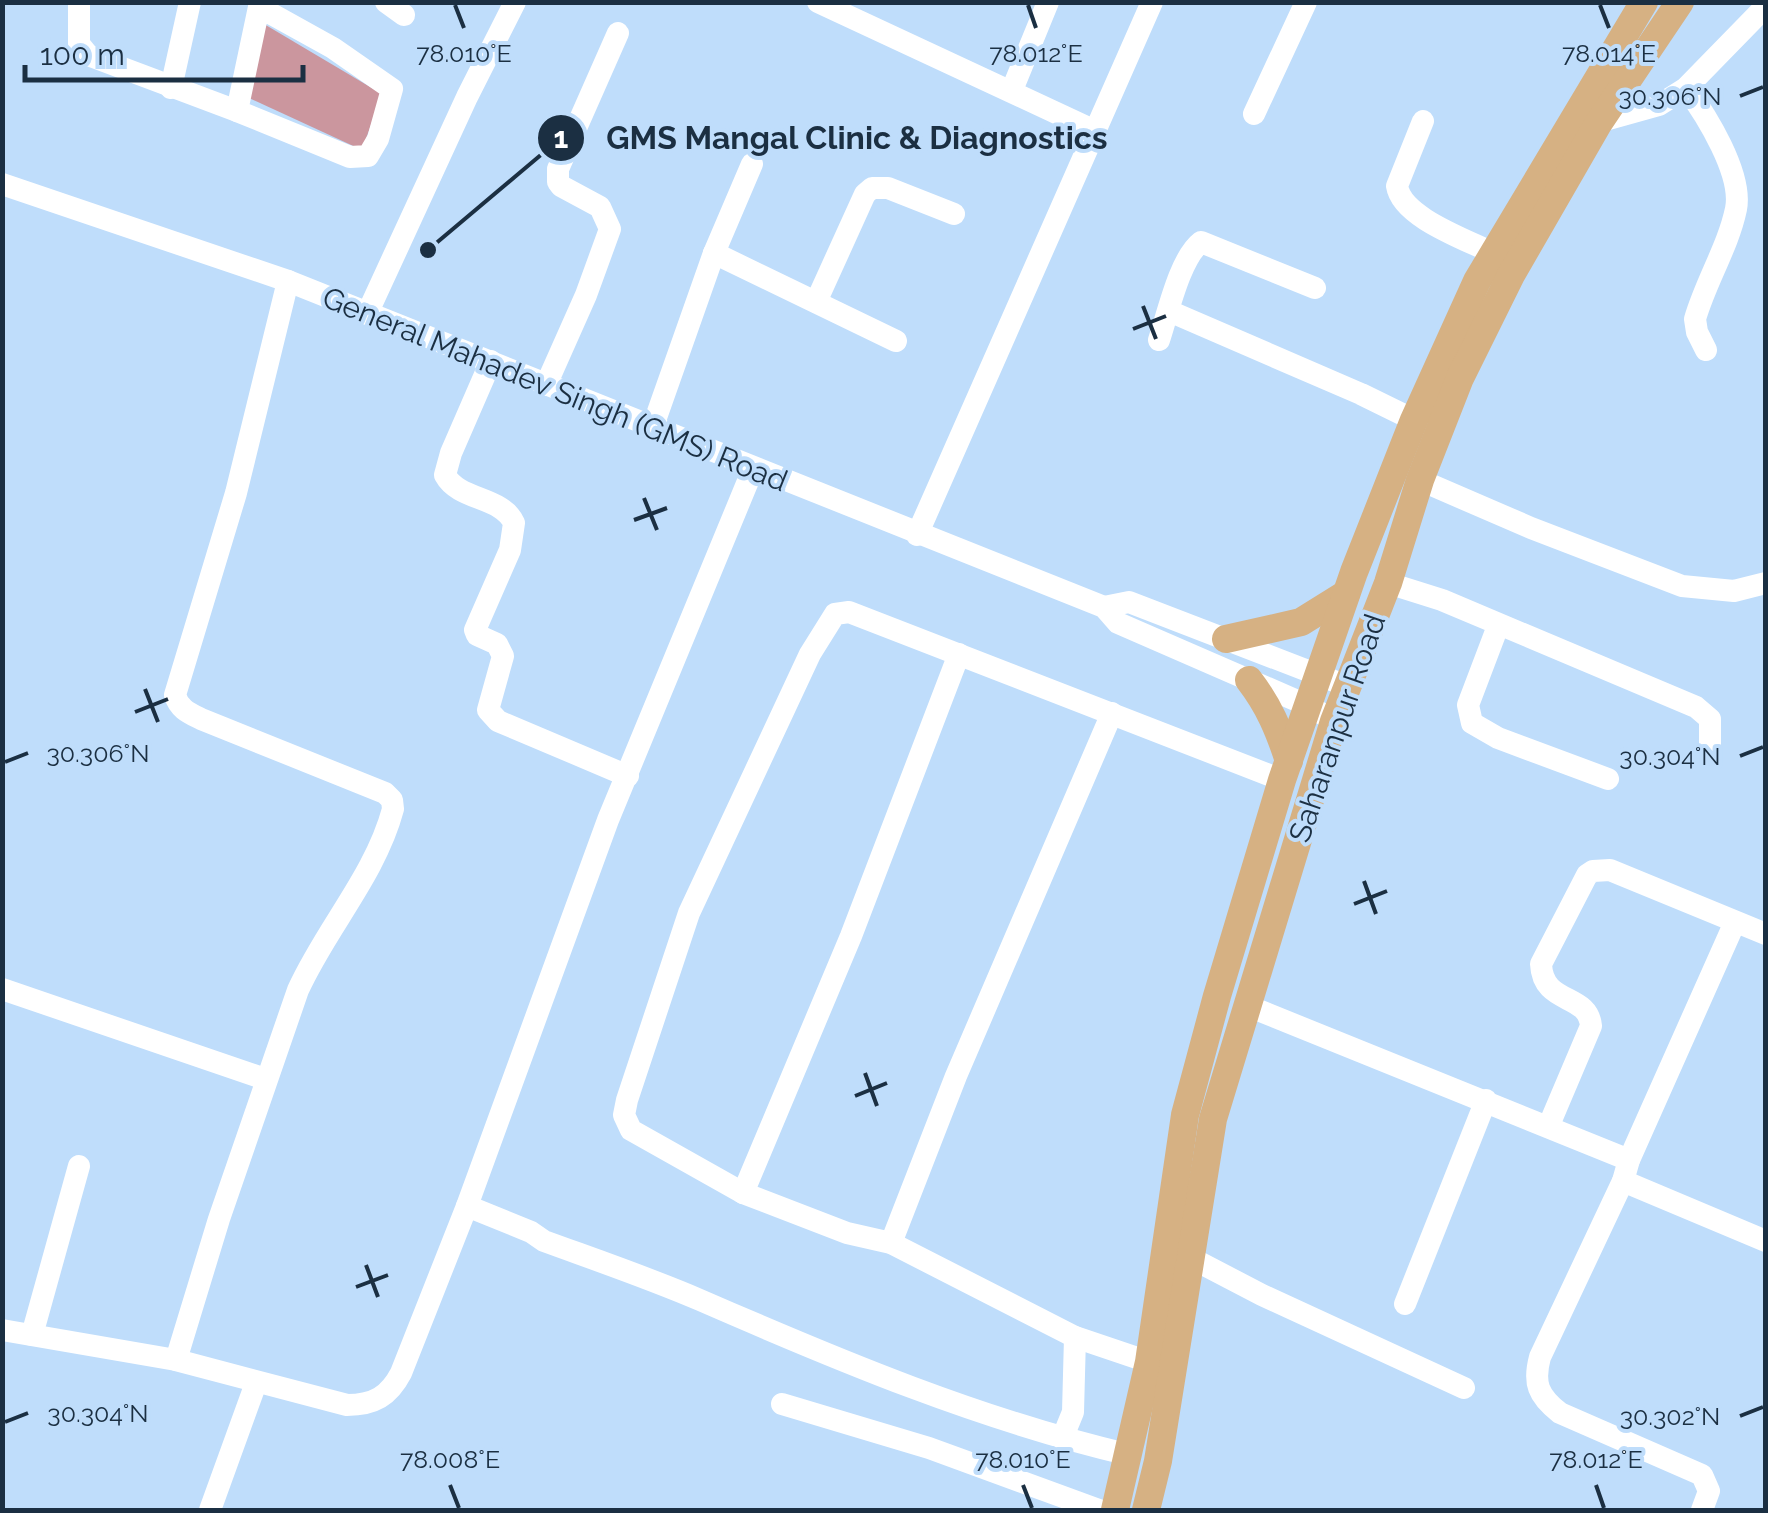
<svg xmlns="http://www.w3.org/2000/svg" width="1768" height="1513" font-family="Raleway,sans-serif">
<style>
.green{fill:#cb969e}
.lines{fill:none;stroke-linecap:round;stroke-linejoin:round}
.minor{stroke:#fff;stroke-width:22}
.major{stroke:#d6b183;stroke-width:28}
.ticks{fill:none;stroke:#1b2f42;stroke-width:4}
.labels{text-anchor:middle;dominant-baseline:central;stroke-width:8;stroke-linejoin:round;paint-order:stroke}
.street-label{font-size:30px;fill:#1b2f42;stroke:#bfddfb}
.ticks-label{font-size:25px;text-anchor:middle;fill:#1b2f42;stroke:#bfddfb;stroke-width:8;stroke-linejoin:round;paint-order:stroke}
.leader{fill:none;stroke:#1b2f42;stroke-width:4}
.callout-dot{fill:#1b2f42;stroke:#bfddfb;stroke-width:4}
.mark-label{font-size:30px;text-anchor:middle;font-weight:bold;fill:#fff}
.callout-label{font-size:32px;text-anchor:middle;font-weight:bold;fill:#1b2f42;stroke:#bfddfb;stroke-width:8;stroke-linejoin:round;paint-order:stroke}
</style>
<rect width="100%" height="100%" fill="#bfddfb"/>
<!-- green -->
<polygon class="green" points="264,24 382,94 362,150 247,97"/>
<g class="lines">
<!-- minor -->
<g class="minor">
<polyline points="79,2 79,44 88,55 237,111"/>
<polyline points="386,2 404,15"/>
<polyline points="818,2 1095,131"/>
<polyline points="259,7 333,48 392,89 378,139 368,156 350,157 237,111 259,7 260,2"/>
<polyline points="171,88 190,2"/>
<path d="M 1686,88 C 1706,115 1743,174 1736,209 C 1728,247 1706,281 1695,319 L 1697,332 L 1706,350"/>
<polyline points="1012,90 1048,2"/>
<polyline points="1254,114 1306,2"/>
<path d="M 1423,121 L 1397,186 C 1402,218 1468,240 1495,254"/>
<polyline points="1591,124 1659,105 1686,88 1766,6"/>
<polyline points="2,184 288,281 1104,607 1118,623 1309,706 1334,721"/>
<polyline points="714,253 896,341"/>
<polyline points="816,302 865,194 872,188 888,188 954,214"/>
<polyline points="1169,311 1361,394 1414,420"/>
<polyline points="367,314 467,97 515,2"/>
<path d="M 1159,340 C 1168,313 1180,258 1201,242 L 1315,288"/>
<path d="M 491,361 L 451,453 L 445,475 C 459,501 502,496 514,523 L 510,550 L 475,630 L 477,635 L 497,644 L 503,656 L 488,710 L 498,721 L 628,776"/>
<polyline points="546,385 586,295 610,229 600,207 561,186 558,182 558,169 618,33"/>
<polyline points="653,426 714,253 752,164"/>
<polyline points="1420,480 1531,528 1682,586 1734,591 1766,583"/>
<polyline points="917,535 1152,2"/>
<polyline points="1388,583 1442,600 1696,707 1710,719 1710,746"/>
<polyline points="1104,607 1129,602 1347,686"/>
<polyline points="1498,626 1468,705 1472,723 1498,738 1608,779"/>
<polyline points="2,989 265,1079"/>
<polyline points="1248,1006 1629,1160"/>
<path d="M 1549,1125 L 1591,1026 C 1588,992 1543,1006 1541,964 L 1587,875 L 1593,871 L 1610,870 L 1766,934"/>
<polyline points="1623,1181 1766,1241"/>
<polyline points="743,1193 851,936 959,654"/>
<path d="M 467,1206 L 531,1232 L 544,1241 C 596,1260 649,1278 700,1300 C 840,1361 981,1420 1130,1455"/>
<polyline points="891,1243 956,1076 1112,713"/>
<polyline points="1191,1258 1262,1295 1464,1388"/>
<polyline points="1405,1304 1486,1100"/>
<path d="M 2,1330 L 176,1360 L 347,1405 C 374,1405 389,1396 401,1373 L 467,1206 L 608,820 L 753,469"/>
<polyline points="32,1335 79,1166"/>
<path d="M 176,1360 L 219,1219 L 298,990 C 326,928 375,876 393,809 L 392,800 L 385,793 L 201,719 C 189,713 179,709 175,695 L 236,493 L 288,281"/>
<polyline points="1149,1362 1075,1337 891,1243 847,1233 743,1193 631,1130 624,1115 627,1100 689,913 810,654 835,614 849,612 1282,780"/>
<polyline points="782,1404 929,1448 1099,1510"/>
<polyline points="1062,1439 1073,1412 1075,1337"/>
<polyline points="210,1510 256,1383"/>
<path d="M 1702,1510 L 1709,1491 L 1702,1475 L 1560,1413 C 1538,1396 1533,1383 1540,1357 L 1623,1181 L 1629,1160 L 1735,922"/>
</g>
<!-- major -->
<g class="major">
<polyline points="1226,639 1301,622 1346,594"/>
<path d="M 1249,680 C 1269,706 1279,730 1289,761"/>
<polyline points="1115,1510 1149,1362 1185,1115 1217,996 1282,780 1354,572 1414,420 1477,281 1644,2"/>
<polyline points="1146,1510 1158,1461 1213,1119 1334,721 1388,583 1420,480 1460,378 1511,275 1598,124 1680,2"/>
</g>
</g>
<!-- ticks -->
<path class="ticks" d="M 455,5 L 464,28M 1028,5 L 1036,28M 1600,5 L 1609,28M 1740,96 L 1763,87M 1143,306 L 1156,339M 1133,329 L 1166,316M 644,498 L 657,530M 634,520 L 667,508M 145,689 L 158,722M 135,712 L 168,699M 1740,756 L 1763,747M 5,762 L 28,753M 1364,881 L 1376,914M 1354,904 L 1387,891M 865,1073 L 877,1106M 855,1096 L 887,1083M 366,1265 L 378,1297M 356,1287 L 388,1275M 1740,1416 L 1763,1407M 5,1422 L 28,1413M 450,1485 L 459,1508M 1023,1485 L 1032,1508M 1596,1485 L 1604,1508"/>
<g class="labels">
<!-- street labels -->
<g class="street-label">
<text transform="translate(555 389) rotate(22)">General Mahadev Singh (GMS) Road</text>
<text transform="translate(1337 728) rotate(-71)">Saharanpur Road</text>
</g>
</g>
<g class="ticks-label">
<text x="464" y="62">78.010°E</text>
<text x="1036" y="62">78.012°E</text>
<text x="1609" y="62">78.014°E</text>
<text x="1670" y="105">30.306°N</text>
<text x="98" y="762">30.306°N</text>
<text x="1670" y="765">30.304°N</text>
<text x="98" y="1422">30.304°N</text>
<text x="1670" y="1425">30.302°N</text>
<text x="450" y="1468">78.008°E</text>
<text x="1023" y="1468">78.010°E</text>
<text x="1596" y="1468">78.012°E</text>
</g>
<!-- callouts -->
<path class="leader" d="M428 250L561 138"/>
<g class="callout-dot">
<circle cx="428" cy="250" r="10"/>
<circle cx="561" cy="138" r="25"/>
</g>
<g class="mark-label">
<text x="561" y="148">1</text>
</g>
<g class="callout-label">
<text x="857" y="149">GMS Mangal Clinic &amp; Diagnostics</text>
</g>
<!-- border -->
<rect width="1768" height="1513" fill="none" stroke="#1b2f42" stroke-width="10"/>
<!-- scale -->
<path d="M25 65v15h278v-15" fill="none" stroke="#1b2f42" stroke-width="5"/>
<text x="40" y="65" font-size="30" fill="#1b2f42" stroke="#bfddfb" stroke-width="8" paint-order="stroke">100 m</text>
</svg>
